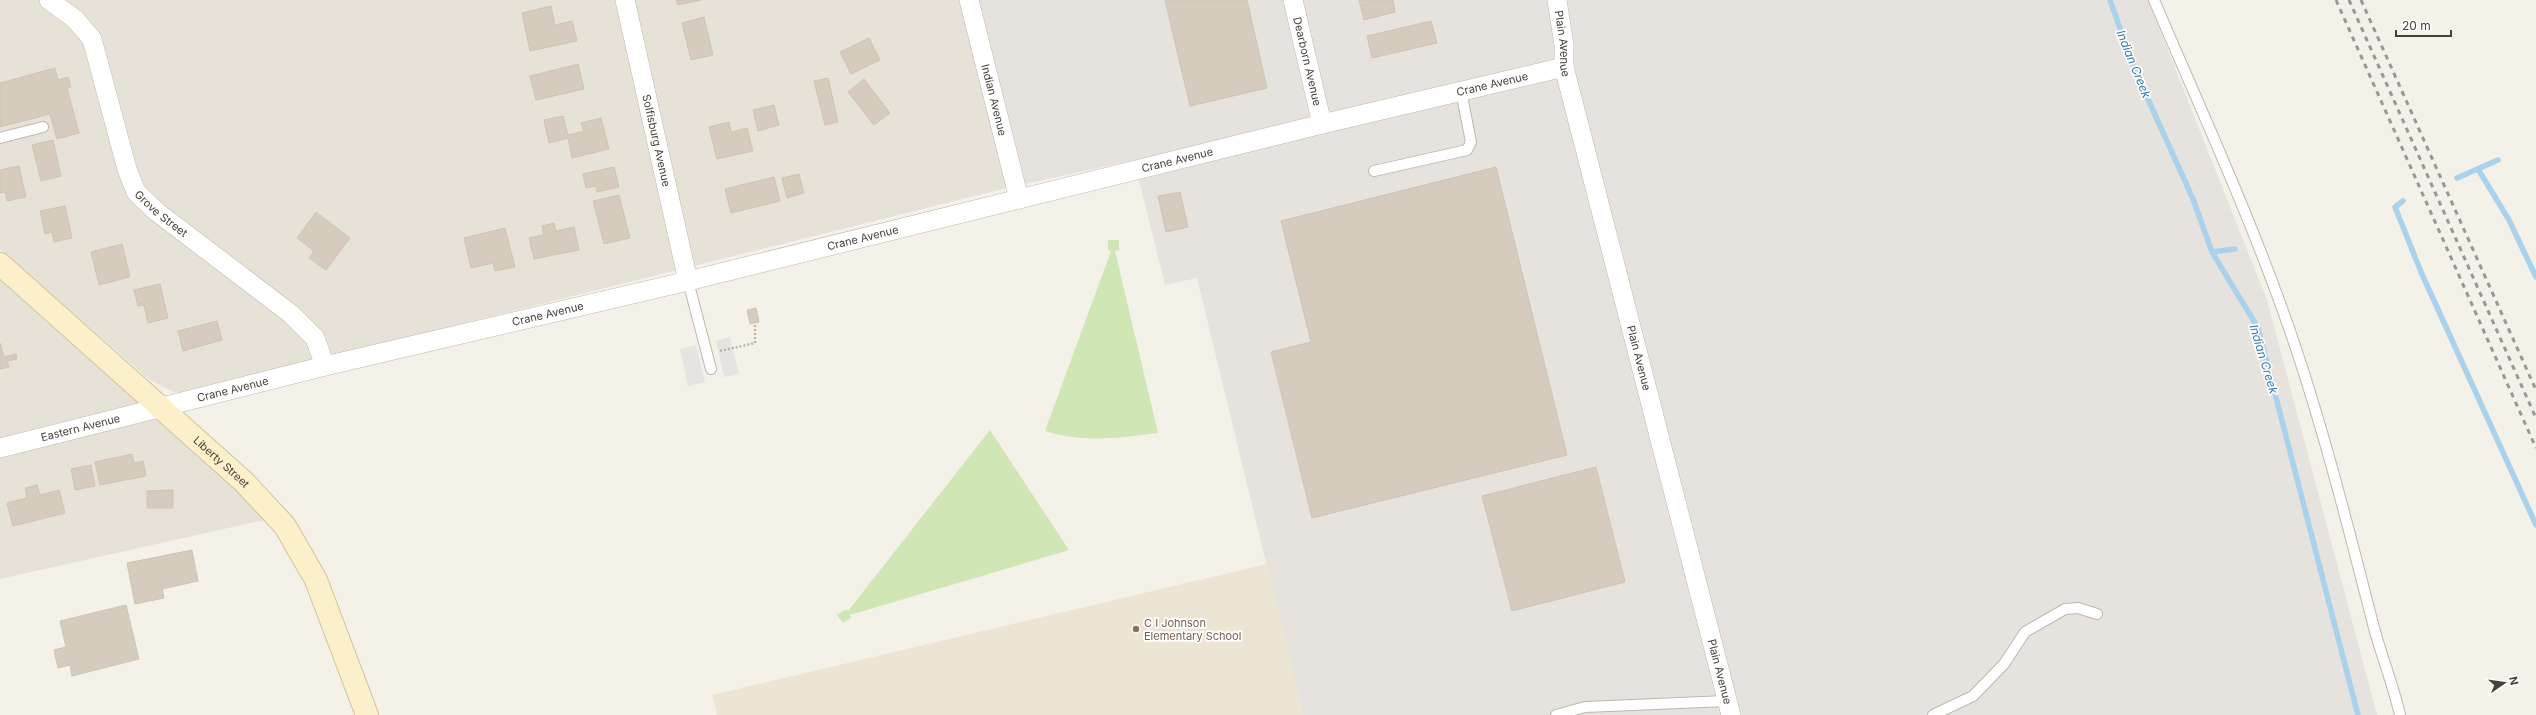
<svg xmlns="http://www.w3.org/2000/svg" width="2536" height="715" font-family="Inter,sans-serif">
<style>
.residential{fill:#e7e2d8}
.industrial{fill:#e6e2de}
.education{fill:#ece5d4}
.green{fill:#d0e6b5}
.parking{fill:#e5e4e1}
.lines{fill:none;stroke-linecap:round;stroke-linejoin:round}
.stream{stroke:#a9d2ed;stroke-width:5.5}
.building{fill:#d5ccbf;stroke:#cfc4b3}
.lane-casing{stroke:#bfb8ac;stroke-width:12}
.street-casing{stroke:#bfb8ac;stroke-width:20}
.secondary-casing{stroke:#d1c39b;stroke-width:24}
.path{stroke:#c0b49e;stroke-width:2.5;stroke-dasharray:2 2;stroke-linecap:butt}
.lane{stroke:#fff;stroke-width:10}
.street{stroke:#fff;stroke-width:19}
.secondary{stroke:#fcf0cb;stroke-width:22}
.rail{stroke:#989898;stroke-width:3;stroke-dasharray:5 5;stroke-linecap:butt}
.education-dot{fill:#8d6e63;stroke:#fff;stroke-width:1.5}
.labels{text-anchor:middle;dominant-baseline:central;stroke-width:3.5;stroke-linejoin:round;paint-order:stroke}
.street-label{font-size:11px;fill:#474138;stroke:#fff}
.education-label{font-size:11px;fill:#785e54;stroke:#fff;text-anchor:start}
.water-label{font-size:12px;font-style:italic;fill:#367cae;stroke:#fff}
</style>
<rect width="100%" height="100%" fill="#f4f1e9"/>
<!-- residential -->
<g class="residential">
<polygon points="0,0 965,0 1011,187 183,393 173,392 150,380 0,249"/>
<polygon points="0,276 268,519 0,579"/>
</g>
<!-- industrial -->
<polygon class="industrial" points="965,0 2148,0 2267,300 2377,715 1303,715 1197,278 1165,285 1134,160 1011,187"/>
<!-- education -->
<polygon class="education" points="1267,564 1303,715 717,715 712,695"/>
<!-- green -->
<g class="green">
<path d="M 1108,240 L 1119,240 L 1119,250 L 1115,251 L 1158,433 C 1119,438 1083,443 1045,431 L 1111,251 L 1108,250 Z"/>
<polygon points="990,430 1069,550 850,615 851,618 843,623 837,615 846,609 848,611"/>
</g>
<!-- parking -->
<g class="parking">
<polygon points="730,337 739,374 724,377 716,341"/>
<polygon points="696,345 705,382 688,386 680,349"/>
</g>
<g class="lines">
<!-- stream -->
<g class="stream">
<polyline points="2110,0 2134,68 2193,199 2212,252 2258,328 2358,715"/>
<polyline points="2478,169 2509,220 2536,277"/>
<polyline points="2457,178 2498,160"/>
<polyline points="2403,201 2395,207 2421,272 2536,525"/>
<polyline points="2212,252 2235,249"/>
</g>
</g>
<!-- building -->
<g class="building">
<polygon points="676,0 701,0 678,5"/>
<polygon points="1165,0 1247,0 1267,88 1190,106"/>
<polygon points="1359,0 1393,0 1395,12 1364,20"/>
<polygon points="551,6 555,25 572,21 577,41 530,51 522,13"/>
<polygon points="704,17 713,55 691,60 682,23"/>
<polygon points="1431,21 1437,43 1372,58 1367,36"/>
<polygon points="869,38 880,60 851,74 840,52"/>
<polygon points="578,64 584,89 536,100 530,76"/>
<polygon points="55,68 58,80 68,77 71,87 67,88 79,133 57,139 50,114 0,127 0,83"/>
<polygon points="828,78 838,122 825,125 814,81"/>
<polygon points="864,79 890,113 874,125 848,92"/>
<polygon points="774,105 779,125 758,131 753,110"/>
<polygon points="563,116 568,135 584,131 581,123 601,118 609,149 572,158 568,138 549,143 544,120"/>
<polygon points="729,122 731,132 747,128 753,151 717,159 709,127"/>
<polygon points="53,140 61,176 41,181 32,145"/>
<polygon points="19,166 26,197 7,201 5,192 0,193 0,170"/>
<polygon points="614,167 619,187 597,192 596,186 586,188 583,174"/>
<polygon points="1496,167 1567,455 1312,518 1271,352 1311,342 1281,221"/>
<polygon points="799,174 804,193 787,198 782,178"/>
<polygon points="774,177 780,201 731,213 725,189"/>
<polygon points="1180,192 1188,227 1166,232 1158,196"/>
<polygon points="619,195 630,238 604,244 593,201"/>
<polygon points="65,206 72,238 54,242 52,232 45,234 40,211"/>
<polygon points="316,212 350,238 326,270 309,258 314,251 297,238"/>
<polygon points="554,223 556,231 574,227 579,250 534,259 529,238 544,235 542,226"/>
<polygon points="505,228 515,267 495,271 493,263 471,268 464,238"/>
<polygon points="122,244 130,277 99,285 91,252"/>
<polygon points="160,284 168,318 148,323 144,305 138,306 134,290"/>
<polygon points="756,308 759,322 750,324 747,310"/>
<polygon points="217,321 222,340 183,351 178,331"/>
<polygon points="0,343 4,357 16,354 17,359 7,361 9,367 0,369"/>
<polygon points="132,454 134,463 143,461 146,476 100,485 95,462"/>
<polygon points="91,465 95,486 75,490 71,469"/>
<polygon points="1596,467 1625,582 1512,611 1482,496"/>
<polygon points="37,485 40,495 59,490 65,513 13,526 7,503 27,498 25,488"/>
<polygon points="173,490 173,508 147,508 147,491"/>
<polygon points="192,550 198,581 162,589 164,598 135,604 127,563"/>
<polygon points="126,605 139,659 72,676 70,665 58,668 54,650 66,647 60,621"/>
</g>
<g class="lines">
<!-- lane casing -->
<g class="lane-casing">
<g id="lane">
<path d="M 2154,0 C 2201,110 2251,218 2290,331 C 2323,427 2348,526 2373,624 C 2381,655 2393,684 2400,715"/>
<polyline points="0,138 43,127"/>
<polyline points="1374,171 1467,150 1471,142 1461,91"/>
<polyline points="688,281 711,369"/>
<polyline points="1556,715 1585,707 1727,701"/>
<polyline points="1933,715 1973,696 2004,664 2025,632 2065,609 2078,608 2097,614"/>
</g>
</g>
<!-- street casing -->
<g class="street-casing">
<g id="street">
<path id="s1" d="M 49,0 L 75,19 L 92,39 L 127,169 L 136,192 L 157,212 L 291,314 L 315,338 L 325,366"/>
<path id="s2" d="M 625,0 L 688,281"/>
<path id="s3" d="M 969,0 L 1019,199"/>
<path id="s4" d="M 1293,0 L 1322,124"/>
<path id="s5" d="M 1557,0 L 1564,45 L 1564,67 L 1731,715"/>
<path id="s6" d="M 0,448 L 325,366 L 688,281 L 1322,124 L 1564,67"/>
</g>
</g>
<!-- secondary casing -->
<g class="secondary-casing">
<g id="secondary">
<path id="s7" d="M 0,264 L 244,482 L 285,526 L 316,580 L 367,715"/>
</g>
</g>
<!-- path -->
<polyline class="path" points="720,351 755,343 755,324"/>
<!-- lane -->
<use href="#lane" class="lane"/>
<!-- street -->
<use href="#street" class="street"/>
<!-- secondary -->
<use href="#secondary" class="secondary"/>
<!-- rail -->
<g class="rail">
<polyline points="2336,0 2536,448"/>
<polyline points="2349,0 2536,418"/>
<polyline points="2361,0 2536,390"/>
</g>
</g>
<!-- markers -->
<circle class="education-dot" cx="1136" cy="629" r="4"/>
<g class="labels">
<!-- street labels -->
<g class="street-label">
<text stroke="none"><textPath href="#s5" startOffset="44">Plain Avenue</textPath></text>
<text stroke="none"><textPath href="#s4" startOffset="63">Dearborn Avenue</textPath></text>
<text stroke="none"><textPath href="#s6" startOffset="1536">Crane Avenue</textPath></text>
<text stroke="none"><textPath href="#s3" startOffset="103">Indian Avenue</textPath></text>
<text stroke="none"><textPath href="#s2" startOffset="144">Solfisburg Avenue</textPath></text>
<text stroke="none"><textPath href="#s6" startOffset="1212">Crane Avenue</textPath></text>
<text stroke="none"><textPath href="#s1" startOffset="251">Grove Street</textPath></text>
<text stroke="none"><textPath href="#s6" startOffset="888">Crane Avenue</textPath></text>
<text stroke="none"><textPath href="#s6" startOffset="564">Crane Avenue</textPath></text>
<text stroke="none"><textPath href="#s5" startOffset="368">Plain Avenue</textPath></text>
<text stroke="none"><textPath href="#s6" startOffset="240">Crane Avenue</textPath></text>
<text stroke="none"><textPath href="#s6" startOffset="83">Eastern Avenue</textPath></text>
<text stroke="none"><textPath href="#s7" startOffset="297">Liberty Street</textPath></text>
<text stroke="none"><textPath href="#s5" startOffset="692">Plain Avenue</textPath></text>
</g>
<!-- education labels -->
<g class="education-label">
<text x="1144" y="623">C I Johnson<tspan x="1144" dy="13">Elementary School</tspan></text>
</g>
<!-- water labels -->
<g class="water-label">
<text transform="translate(2134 64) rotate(68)">Indian Creek</text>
<text transform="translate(2264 359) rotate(73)">Indian Creek</text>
</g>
</g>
<!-- north arrow -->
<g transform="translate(2504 683) rotate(77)" stroke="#ffffff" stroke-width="3" paint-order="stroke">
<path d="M0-3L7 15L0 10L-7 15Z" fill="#474138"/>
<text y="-6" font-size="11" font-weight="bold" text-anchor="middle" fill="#474138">N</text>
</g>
<!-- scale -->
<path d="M2396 30v6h55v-6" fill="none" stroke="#474138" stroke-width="2"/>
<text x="2402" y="30" font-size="12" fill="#474138" stroke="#ffffff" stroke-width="3" paint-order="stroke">20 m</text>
</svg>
